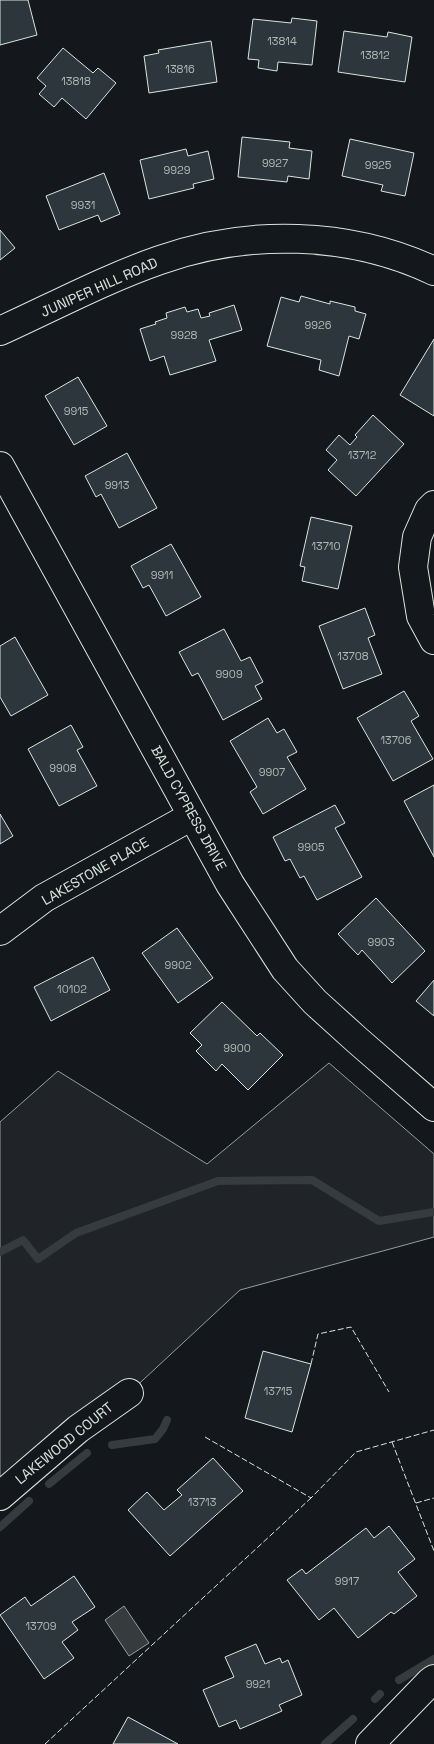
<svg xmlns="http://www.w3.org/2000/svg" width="434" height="1744" font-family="'Space Grotesk',sans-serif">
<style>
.green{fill:#202428;stroke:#939e99}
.water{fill:#363b3e;stroke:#939e99}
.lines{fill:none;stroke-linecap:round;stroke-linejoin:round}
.stream{stroke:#363b3e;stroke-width:8}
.building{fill:#2c363c;stroke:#d8e6dc}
.minor-casing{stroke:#d8e6dc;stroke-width:30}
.minor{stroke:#14181c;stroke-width:28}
.fence{stroke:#d8e6dc;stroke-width:1;stroke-dasharray:6 2.5;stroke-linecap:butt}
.labels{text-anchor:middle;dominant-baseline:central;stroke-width:4;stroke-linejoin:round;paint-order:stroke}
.number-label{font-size:11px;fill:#adbab4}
.street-label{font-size:14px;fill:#d8e6dc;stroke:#14181c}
</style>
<rect width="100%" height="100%" fill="#14181c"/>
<!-- green -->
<polygon class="green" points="329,1063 434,1154 434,1237 240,1290 129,1393 0,1496 0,1122 58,1071 207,1164"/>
<!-- water -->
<polygon class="water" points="124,1606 149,1643 129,1656 105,1620"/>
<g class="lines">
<!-- stream -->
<g class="stream">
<polyline points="0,1252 23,1240 38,1259 76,1233 218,1181 312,1180 379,1221 434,1212"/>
<polyline points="112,1445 155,1439 163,1429 167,1420"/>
<polyline points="49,1484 87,1453"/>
<polyline points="0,1527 29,1501"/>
<polyline points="399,1680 434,1659"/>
<polyline points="375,1699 380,1694"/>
<polyline points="325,1744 353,1719"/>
</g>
</g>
<!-- building -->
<g class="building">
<polygon points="0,0 28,0 37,35 0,45"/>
<polygon points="292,18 317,21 312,65 278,62 277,71 258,68 259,60 248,59 253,19 291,23"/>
<polygon points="344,31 387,37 388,32 412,37 405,82 338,72"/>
<polygon points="211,41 217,82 149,93 144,56 159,53 158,50"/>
<polygon points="63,48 93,73 98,68 116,83 86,119 62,98 54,107 39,94 46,86 37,78"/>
<polygon points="242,137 290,142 289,148 312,151 309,179 288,176 287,182 238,177"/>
<polygon points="350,139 414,153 405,196 381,191 383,185 342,176"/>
<polygon points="186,149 188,156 208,151 214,179 193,184 194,188 149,199 140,160"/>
<polygon points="104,173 120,214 101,222 98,215 59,230 46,196"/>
<polygon points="0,230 15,248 0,260"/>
<polygon points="301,296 330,304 330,301 355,307 355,311 366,314 359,339 349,336 339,376 319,370 321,360 267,346 281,297 299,302"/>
<polygon points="234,305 242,330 209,340 216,361 170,375 164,356 150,361 140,329 156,324 155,322 167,318 166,313 185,307 187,312 198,309 201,318 210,316 209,313"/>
<polygon points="434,339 434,416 400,395"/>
<polygon points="78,377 107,426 74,445 45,396"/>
<polygon points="373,415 404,444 356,496 328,470 337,460 326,450 339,435 350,445 357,437 355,435"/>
<polygon points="127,453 157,508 119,528 101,494 96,497 85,476"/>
<polygon points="311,517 352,526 338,589 302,581 305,567 300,566"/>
<polygon points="171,544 201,597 166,616 149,585 143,588 131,566"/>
<polygon points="365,608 375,635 368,638 382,674 343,689 319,626"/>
<polygon points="224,629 241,661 250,657 263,682 255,686 262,699 223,720 198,673 192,676 179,652"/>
<polygon points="15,637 48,695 11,716 0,697 0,646"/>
<polygon points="404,691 419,716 411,721 433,759 393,781 357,718"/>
<polygon points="268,718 277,733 284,729 297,752 287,757 306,789 263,814 250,792 257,787 230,741"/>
<polygon points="71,725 83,747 77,750 97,786 59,806 28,749"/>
<polygon points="434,785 434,857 404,801"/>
<polygon points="335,805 345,823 335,828 362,877 317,900 304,876 300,878 290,859 285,861 273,837"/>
<polygon points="0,814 13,836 0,844"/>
<polygon points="376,898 425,951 392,983 362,950 358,955 338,934"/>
<polygon points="177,928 213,978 178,1003 142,953"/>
<polygon points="93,957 110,990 51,1021 34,987"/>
<polygon points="434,980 434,1016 416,1001"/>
<polygon points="222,1002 257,1036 260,1033 283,1055 248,1090 222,1064 216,1071 196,1051 202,1045 190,1033"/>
<polygon points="263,1351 311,1364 292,1432 245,1418"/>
<polygon points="213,1458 243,1491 170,1556 128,1510 147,1492 164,1510 182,1495 177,1490"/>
<polygon points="389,1526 415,1559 398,1572 417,1596 394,1614 391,1612 358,1638 334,1608 319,1620 287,1580 302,1569 306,1574 366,1528 374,1538"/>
<polygon points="74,1576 95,1607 72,1622 78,1630 62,1642 74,1658 44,1679 0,1615 25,1597 31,1606"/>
<polygon points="256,1644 265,1664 280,1658 282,1663 288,1660 302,1695 279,1705 282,1711 240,1729 236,1720 219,1727 203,1690 234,1677 225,1657"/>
<polygon points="128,1717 178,1744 113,1744"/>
</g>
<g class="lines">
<!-- minor casing -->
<g class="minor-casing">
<g id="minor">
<path d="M 0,331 C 53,307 105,279 160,260 C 247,229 350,231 434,271"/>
<polyline points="0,466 230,884 285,969 315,1002 357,1040 434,1107"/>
<polyline points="434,505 429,510 417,537 413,567 421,616 434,640"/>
<polyline points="0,931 44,898 192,816"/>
<polyline points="0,1496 78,1429 129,1393"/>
<polyline points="370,1744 430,1682 434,1679"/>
</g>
</g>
<!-- minor -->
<use href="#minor" class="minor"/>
<!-- fence -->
<g class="fence">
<polyline points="311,1364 318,1334 351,1327 389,1392"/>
<polyline points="205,1437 311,1498 356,1452 434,1430"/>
<polyline points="392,1442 434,1551"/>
<polyline points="416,1503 434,1498"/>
<polyline points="45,1744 311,1498"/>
</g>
</g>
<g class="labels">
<!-- number labels -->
<g class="number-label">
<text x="282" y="41">13814</text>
<text x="375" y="55">13812</text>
<text x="180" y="69">13816</text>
<text x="76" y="81">13818</text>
<text x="275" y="163">9927</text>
<text x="378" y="165">9925</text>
<text x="177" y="170">9929</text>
<text x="83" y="205">9931</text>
<text x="318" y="325">9926</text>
<text x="184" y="335">9928</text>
<text x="76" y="411">9915</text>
<text x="362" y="455">13712</text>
<text x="117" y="485">9913</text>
<text x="326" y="546">13710</text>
<text x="162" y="575">9911</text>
<text x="353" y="656">13708</text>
<text x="229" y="674">9909</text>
<text x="396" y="740">13706</text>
<text x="63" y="768">9908</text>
<text x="272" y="772">9907</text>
<text x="311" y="847">9905</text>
<text x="381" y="942">9903</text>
<text x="178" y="965">9902</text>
<text x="72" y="989">10102</text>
<text x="237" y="1048">9900</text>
<text x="278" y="1391">13715</text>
<text x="202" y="1502">13713</text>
<text x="347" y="1581">9917</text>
<text x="41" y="1626">13709</text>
<text x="258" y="1684">9921</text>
</g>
<!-- street labels -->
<g class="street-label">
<text transform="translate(99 287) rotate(-24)">JUNIPER HILL ROAD</text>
<text transform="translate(189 808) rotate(61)">BALD CYPRESS DRIVE</text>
<text transform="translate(95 871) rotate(-30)">LAKESTONE PLACE</text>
<text transform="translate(64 1443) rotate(-39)">LAKEWOOD COURT</text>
</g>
</g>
</svg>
